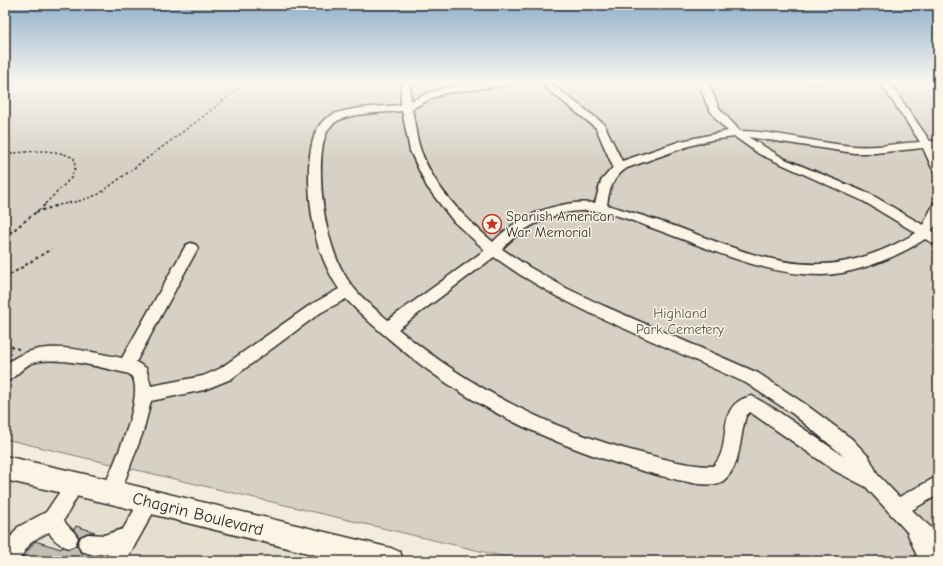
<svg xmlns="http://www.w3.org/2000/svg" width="943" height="566" font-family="'Comic Neue',sans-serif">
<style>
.built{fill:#e5dfd0}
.green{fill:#d6d1c4;stroke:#807e78}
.building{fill:#c2bdb1;stroke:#2b2b2b}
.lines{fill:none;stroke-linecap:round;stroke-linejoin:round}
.minor-casing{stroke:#2b2b2b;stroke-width:3}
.major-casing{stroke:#2b2b2b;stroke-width:3}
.path-far1{stroke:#2b2b2b;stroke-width:1.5;stroke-dasharray:2.5 2.5;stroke-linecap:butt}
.path{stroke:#2b2b2b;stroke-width:2;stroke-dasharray:3 3;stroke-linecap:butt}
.minor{fill:#fcf5e5;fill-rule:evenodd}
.major{fill:#fcf5e5;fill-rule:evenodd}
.labels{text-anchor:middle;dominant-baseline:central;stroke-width:3;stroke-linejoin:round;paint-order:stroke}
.poi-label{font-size:14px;fill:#2b2b2b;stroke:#fcf5e5;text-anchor:start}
.park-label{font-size:14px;fill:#565451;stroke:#fcf5e5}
.near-street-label{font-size:17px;fill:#2b2b2b;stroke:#fcf5e5}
</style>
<rect width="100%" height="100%" fill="#f4edde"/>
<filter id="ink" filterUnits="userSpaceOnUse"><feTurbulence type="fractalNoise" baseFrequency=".025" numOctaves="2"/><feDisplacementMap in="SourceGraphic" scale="8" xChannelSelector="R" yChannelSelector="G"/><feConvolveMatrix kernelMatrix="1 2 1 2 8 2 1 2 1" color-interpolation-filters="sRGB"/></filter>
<g filter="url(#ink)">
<!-- built -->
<polygon class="built" points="5,468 391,561 5,561"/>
<!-- green -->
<polygon class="green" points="5,82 938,82 938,561 522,561 5,439"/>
<!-- building -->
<g class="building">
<polygon points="76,526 95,532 87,533 79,537 74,530"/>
<polygon points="35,541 61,549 62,547 69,549 77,545 80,552 83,553 78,561 20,561"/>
</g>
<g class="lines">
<!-- minor casing -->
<g class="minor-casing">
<g id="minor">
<path d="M 401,82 L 410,82 L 411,101 C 439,86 484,77 515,82 L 510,85 L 446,93 L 432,98 L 412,109 C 415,122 416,138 421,151 C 435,189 463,216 493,242 C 517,216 560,199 595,203 L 601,181 L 613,167 L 596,128 L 541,84 L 540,82 L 549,82 L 604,124 L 622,161 L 681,141 L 728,131 C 714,119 702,100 700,82 L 708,82 L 719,108 L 740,131 C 778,131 815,143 853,146 C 875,148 898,143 920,142 L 880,82 L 889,82 L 930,141 L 938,141 L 938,147 L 934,147 L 938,156 L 938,172 L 934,171 L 932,168 L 923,148 L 875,153 L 854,153 L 748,137 L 785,159 L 872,195 L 923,225 L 934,203 L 938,202 L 938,221 L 932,231 L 938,235 L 938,246 L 925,239 C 898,257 853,275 821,275 C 763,275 708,248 655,229 C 635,222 613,212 591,211 C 559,209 524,225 502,249 L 529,267 L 566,288 L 604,306 L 758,373 L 805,404 L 852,439 L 869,457 L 878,475 L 899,497 L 938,476 L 938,495 L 912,510 L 938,534 L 938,561 L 919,561 L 907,532 L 866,487 L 835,471 L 750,412 L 746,416 C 739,437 742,466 723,481 C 711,490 676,479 661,476 C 562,450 474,411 395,344 C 378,330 361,315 346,299 L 320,313 L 231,379 L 204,390 L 151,401 L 143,432 L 118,499 L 111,501 L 104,499 L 102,492 C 110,472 150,388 129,374 C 105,368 55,355 32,363 C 22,367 16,378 5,382 L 5,365 C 39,336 83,351 122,358 L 186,245 L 191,243 L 196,245 L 198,248 L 136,362 L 146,368 L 151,386 L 203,376 L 219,369 L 310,305 L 339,289 C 330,276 323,260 318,245 C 310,217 300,142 324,120 C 340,106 381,107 401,105 ZM 402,111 L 410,151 L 427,187 L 454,222 L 485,250 L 388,320 C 373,307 356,294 346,277 C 337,263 332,247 328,231 C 322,210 314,141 332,125 C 345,112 384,113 402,111 ZM 735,137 L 759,154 L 863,201 L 916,233 C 889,249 853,264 821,264 C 772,266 723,244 677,227 C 654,219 631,212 607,205 C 609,189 613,177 627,168 L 689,146 L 711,140 ZM 494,257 L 519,274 L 556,296 L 594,315 L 746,383 L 793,414 L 845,457 L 773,408 L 752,396 C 712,404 735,446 713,466 C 688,466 665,459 641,453 C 549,429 472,389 398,329 Z"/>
<path d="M 75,475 L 81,478 L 84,484 L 64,520 C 67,527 74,530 78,538 L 75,545 L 68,548 C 59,544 53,540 49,532 L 32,541 L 18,561 L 5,561 L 5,545 L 18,527 L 46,512 L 69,478 Z"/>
<polygon points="150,493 157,495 159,502 126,561 105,561 108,553 94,555 81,551 78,544 81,537 88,534 104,535 123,529 143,495"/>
</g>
</g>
<!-- major casing -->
<g class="major-casing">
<polygon id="major" points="5,456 111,480 391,548 400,552 404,561 340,561 111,504 5,480"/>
</g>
<!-- path-far1 -->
<g class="path-far1">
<path d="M 5,154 C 29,152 51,147 74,158 L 75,168 L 71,178 L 43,206"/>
<polyline points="54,206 83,200 99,194 200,119 246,82"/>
</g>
<!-- path -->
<g class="path">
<polyline points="36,212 59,205"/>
<polyline points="5,237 45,205"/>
<polyline points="5,278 51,249"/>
<polyline points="5,344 21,350"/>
</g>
<!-- minor -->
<use href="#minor" class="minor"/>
<!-- major -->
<use href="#major" class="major"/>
</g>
</g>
<!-- sky -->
<linearGradient id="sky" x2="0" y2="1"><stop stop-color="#91b0cb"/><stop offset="0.51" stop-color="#faf7f0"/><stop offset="1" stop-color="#faf7f0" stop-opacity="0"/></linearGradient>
<rect width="943" height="161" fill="url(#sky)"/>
<!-- icons -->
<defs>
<g id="sight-ring" transform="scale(1)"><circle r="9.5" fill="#fcf5e5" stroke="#c8321e" stroke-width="1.5"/><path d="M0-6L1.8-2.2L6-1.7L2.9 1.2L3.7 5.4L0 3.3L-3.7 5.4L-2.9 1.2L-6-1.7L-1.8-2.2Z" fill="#c8321e"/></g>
</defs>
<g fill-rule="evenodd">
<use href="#sight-ring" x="492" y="224"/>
</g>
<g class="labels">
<!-- poi labels -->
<g class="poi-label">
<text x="506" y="216">Spanish American<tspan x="506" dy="16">War Memorial</tspan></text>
</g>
<!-- park labels -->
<g class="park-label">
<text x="680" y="313">Highland<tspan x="680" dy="16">Park Cemetery</tspan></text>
</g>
<!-- near-street labels -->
<g class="near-street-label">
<text transform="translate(198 514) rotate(14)">Chagrin Boulevard</text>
</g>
</g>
<!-- margin -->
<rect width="943" height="566" fill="none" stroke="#fcf5e5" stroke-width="20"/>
<rect x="10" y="10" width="923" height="546" fill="none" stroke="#2b2b2b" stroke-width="1.5" filter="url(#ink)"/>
</svg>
